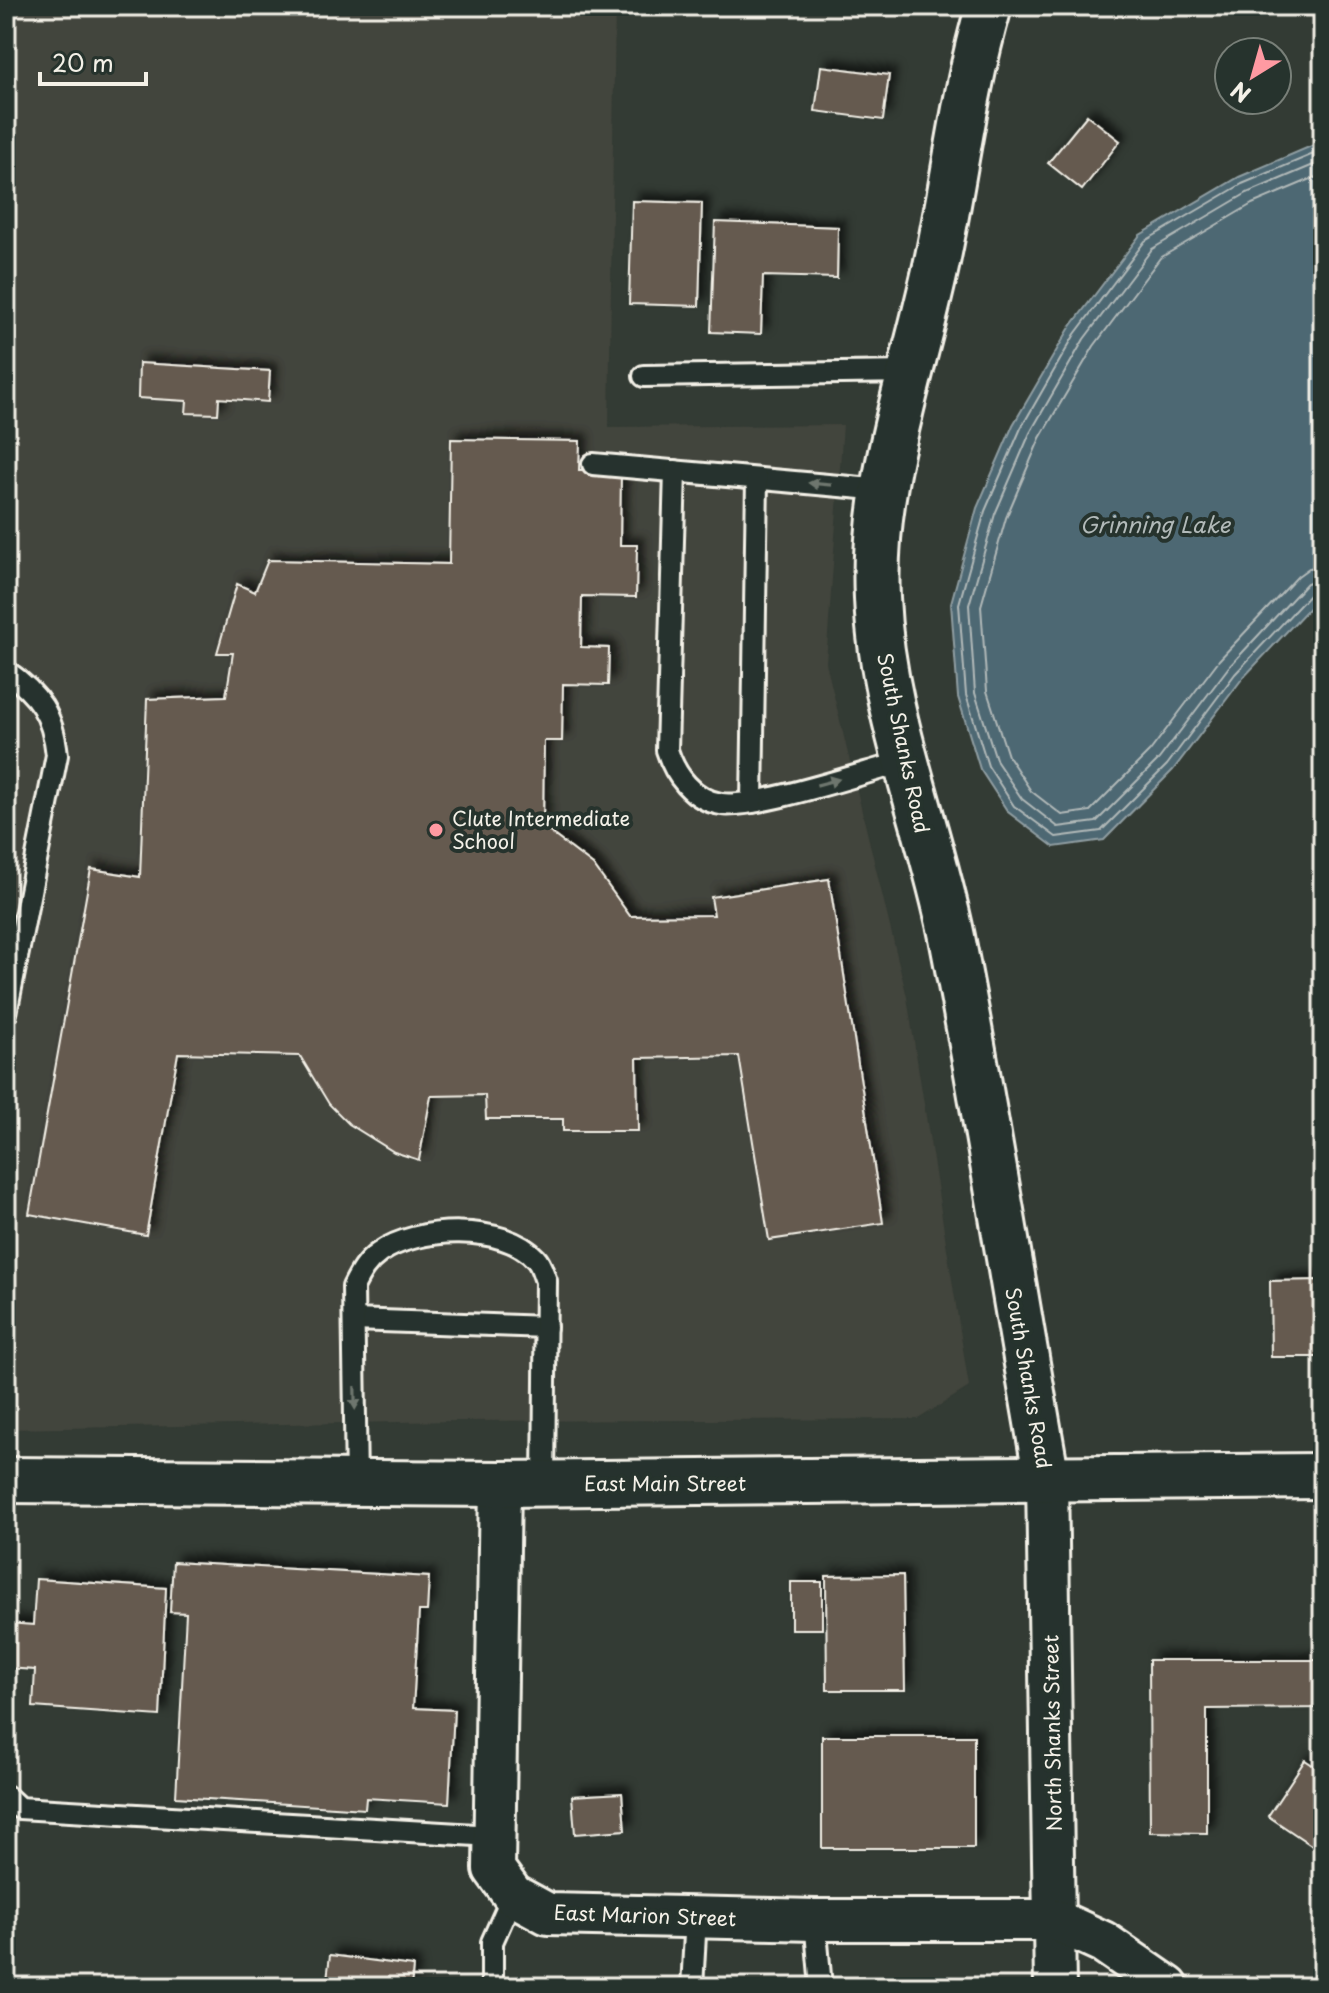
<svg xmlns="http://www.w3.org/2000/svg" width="1329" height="1993" font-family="'Playpen Sans',sans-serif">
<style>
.built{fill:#42443c}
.water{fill:#4e6773;stroke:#909ea2;stroke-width:2}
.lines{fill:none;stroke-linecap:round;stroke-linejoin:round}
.shore{stroke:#b2bab9;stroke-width:2}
.building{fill:#655a50;stroke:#f4f1e8;stroke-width:2;filter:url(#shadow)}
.lane-casing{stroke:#f4f1e8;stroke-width:26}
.street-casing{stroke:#f4f1e8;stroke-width:46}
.secondary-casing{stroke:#f4f1e8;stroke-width:50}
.lane{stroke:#26332d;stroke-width:20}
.street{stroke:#26332d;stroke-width:40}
.secondary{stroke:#26332d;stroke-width:44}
.oneway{fill:#6e766e}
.poi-dot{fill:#ff9aa2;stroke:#26332d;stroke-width:3}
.labels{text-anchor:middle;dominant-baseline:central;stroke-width:8;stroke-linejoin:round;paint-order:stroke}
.street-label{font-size:20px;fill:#f4f1e8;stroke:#26332d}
.poi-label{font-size:20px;fill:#f4f1e8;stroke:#26332d;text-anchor:start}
.water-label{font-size:22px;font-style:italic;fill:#b2bab9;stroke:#26332d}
</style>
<defs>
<filter id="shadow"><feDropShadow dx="7" dy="-7" stdDeviation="4" flood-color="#0009"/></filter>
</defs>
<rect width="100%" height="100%" fill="#333b34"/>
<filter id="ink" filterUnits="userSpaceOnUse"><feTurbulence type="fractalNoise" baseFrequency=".0125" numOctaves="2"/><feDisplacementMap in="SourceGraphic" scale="16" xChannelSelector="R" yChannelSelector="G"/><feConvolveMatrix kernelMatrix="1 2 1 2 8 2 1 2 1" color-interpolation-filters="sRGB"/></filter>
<g filter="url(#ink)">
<!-- built -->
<polygon class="built" points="6,6 615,6 609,427 843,425 826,663 907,997 969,1387 918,1419 456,1421 6,1429"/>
<!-- water -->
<polygon class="water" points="1323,141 1323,593 1242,679 1173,770 1104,840 1054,847 1008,812 980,769 958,697 951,603 977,508 1013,425 1069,329 1140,235 1239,177"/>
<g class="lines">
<!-- shore -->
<g class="shore">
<polyline points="1323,150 1242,184 1145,241 1075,334 1021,428 985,511 959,604 966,695 988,766 1014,806 1056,837 1101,831 1167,765 1235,674 1314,590 1323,588"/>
<polyline points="1323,161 1247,193 1152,249 1084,339 1030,433 995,514 969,605 975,693 997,762 1022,799 1058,827 1096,822 1159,759 1228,668 1307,583 1323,578"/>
<polyline points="1323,174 1252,204 1160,258 1094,346 1040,438 1006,518 981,606 987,691 1008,756 1031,791 1062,815 1090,811 1150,751 1219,660 1298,576 1309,568 1323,566"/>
</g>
</g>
<!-- building -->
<g class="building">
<polygon points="821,66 889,75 883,120 815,111"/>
<polygon points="1087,115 1120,141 1082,190 1048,163"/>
<polygon points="632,201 702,203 699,306 629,304"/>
<polygon points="715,222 838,227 837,278 763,276 761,334 711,332"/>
<polygon points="139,363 270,371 268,402 219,398 218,414 186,413 187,401 138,398"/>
<polygon points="451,439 580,441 579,470 621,470 620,545 637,545 636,597 582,596 581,647 609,648 608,685 563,684 562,741 544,741 543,827 593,865 630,916 714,915 711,897 829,879 883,1223 769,1240 739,1056 637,1058 638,1131 563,1131 563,1119 486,1119 485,1095 431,1096 419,1160 394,1152 349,1124 329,1104 300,1056 178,1053 146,1235 29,1214 91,869 140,877 147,699 226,696 233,653 217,653 237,584 255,592 268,560 449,564"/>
<polygon points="1323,1280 1323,1357 1271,1357 1270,1281"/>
<polygon points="173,1562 429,1577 427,1611 419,1611 413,1708 454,1710 449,1803 366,1798 365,1809 176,1797 186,1613 170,1612"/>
<polygon points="903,1575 905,1690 827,1690 826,1576"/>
<polygon points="36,1579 166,1588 160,1716 33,1707 35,1670 6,1668 6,1632 7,1623 33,1625"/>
<rect x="791" y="1582" width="31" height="47"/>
<polygon points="1149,1660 1323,1660 1323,1708 1207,1709 1207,1833 1150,1832"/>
<rect x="822" y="1736" width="152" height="112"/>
<polygon points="1305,1760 1323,1772 1323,1853 1268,1816"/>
<polygon points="622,1793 625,1830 575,1834 572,1796"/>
<polygon points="330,1955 413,1966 411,1987 326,1987"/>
</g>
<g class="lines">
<!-- lane casing -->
<g class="lane-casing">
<g id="lane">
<polyline points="644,376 912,372"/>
<polyline points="593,464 884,490"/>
<path d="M 675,471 L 667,750 C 675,775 693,800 721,804 C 755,809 865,772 904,762"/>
<path d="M 6,671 C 39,694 53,715 57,755 L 6,1013"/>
<polyline points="752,802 757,479"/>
<polyline points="354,1320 546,1327"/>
<path d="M 356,1483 L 353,1287 C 360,1273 366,1262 379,1253 C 416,1226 504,1223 536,1259 C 541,1264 543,1274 546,1281 L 544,1483"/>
<polyline points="6,1796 19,1808 493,1836"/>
<polyline points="815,1920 821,1987"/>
<polyline points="492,1987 492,1942 513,1895"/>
<polyline points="692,1987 696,1917"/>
</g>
</g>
<!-- street casing -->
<g class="street-casing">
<g id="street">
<polyline points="1047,1479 1055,1987"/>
<polyline points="500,1484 494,1869 513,1895 548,1914 815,1920 1055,1920 1103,1942 1168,1987"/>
</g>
</g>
<!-- secondary casing -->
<g class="secondary-casing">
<g id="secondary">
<path d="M 989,6 C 965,88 955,174 938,257 C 915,369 871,483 877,598 C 882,716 929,823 952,937 C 987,1117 1015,1299 1047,1479"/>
<polyline points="6,1480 500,1484 1323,1476"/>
</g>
</g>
<!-- lane -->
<use href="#lane" class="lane"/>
<!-- street -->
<use href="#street" class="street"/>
<!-- secondary -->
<use href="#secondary" class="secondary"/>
</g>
<!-- one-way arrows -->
<defs><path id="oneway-solid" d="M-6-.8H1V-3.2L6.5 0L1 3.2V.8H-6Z" transform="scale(2)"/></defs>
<g class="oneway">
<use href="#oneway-solid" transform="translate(820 484) rotate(-175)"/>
<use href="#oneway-solid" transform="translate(828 782) rotate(-15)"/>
<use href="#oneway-solid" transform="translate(355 1398) rotate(89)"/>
</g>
</g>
<!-- markers -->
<circle class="poi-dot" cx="436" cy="830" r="8"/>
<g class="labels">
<!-- street labels -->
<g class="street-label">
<text transform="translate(904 743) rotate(78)">South Shanks Road</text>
<text transform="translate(1029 1378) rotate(80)">South Shanks Road</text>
<text x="665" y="1483">East Main Street</text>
<text transform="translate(1052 1733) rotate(-91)">North Shanks Street</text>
<text transform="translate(645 1915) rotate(2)">East Marion Street</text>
</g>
<!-- poi labels -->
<g class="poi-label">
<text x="452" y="818">Clute Intermediate<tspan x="452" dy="23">School</tspan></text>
</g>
<!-- water labels -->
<g class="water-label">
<text x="1155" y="523">Grinning Lake</text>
</g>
</g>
<!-- margin -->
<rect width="1329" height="1993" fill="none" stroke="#26332d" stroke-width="32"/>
<rect x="16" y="16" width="1297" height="1961" fill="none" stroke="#f4f1e8" stroke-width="3" filter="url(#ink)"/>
<!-- north arrow -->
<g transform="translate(1253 76) rotate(217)"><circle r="38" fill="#26332d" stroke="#787f78" stroke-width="2"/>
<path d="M0-6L14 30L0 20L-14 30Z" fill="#ff9aa2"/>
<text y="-12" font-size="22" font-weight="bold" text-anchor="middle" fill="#f4f1e8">N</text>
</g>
<!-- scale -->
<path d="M40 72v12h106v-12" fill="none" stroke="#f4f1e8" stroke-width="4"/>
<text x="52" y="72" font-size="24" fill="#f4f1e8" stroke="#26332d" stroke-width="6" paint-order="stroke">20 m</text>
</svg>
